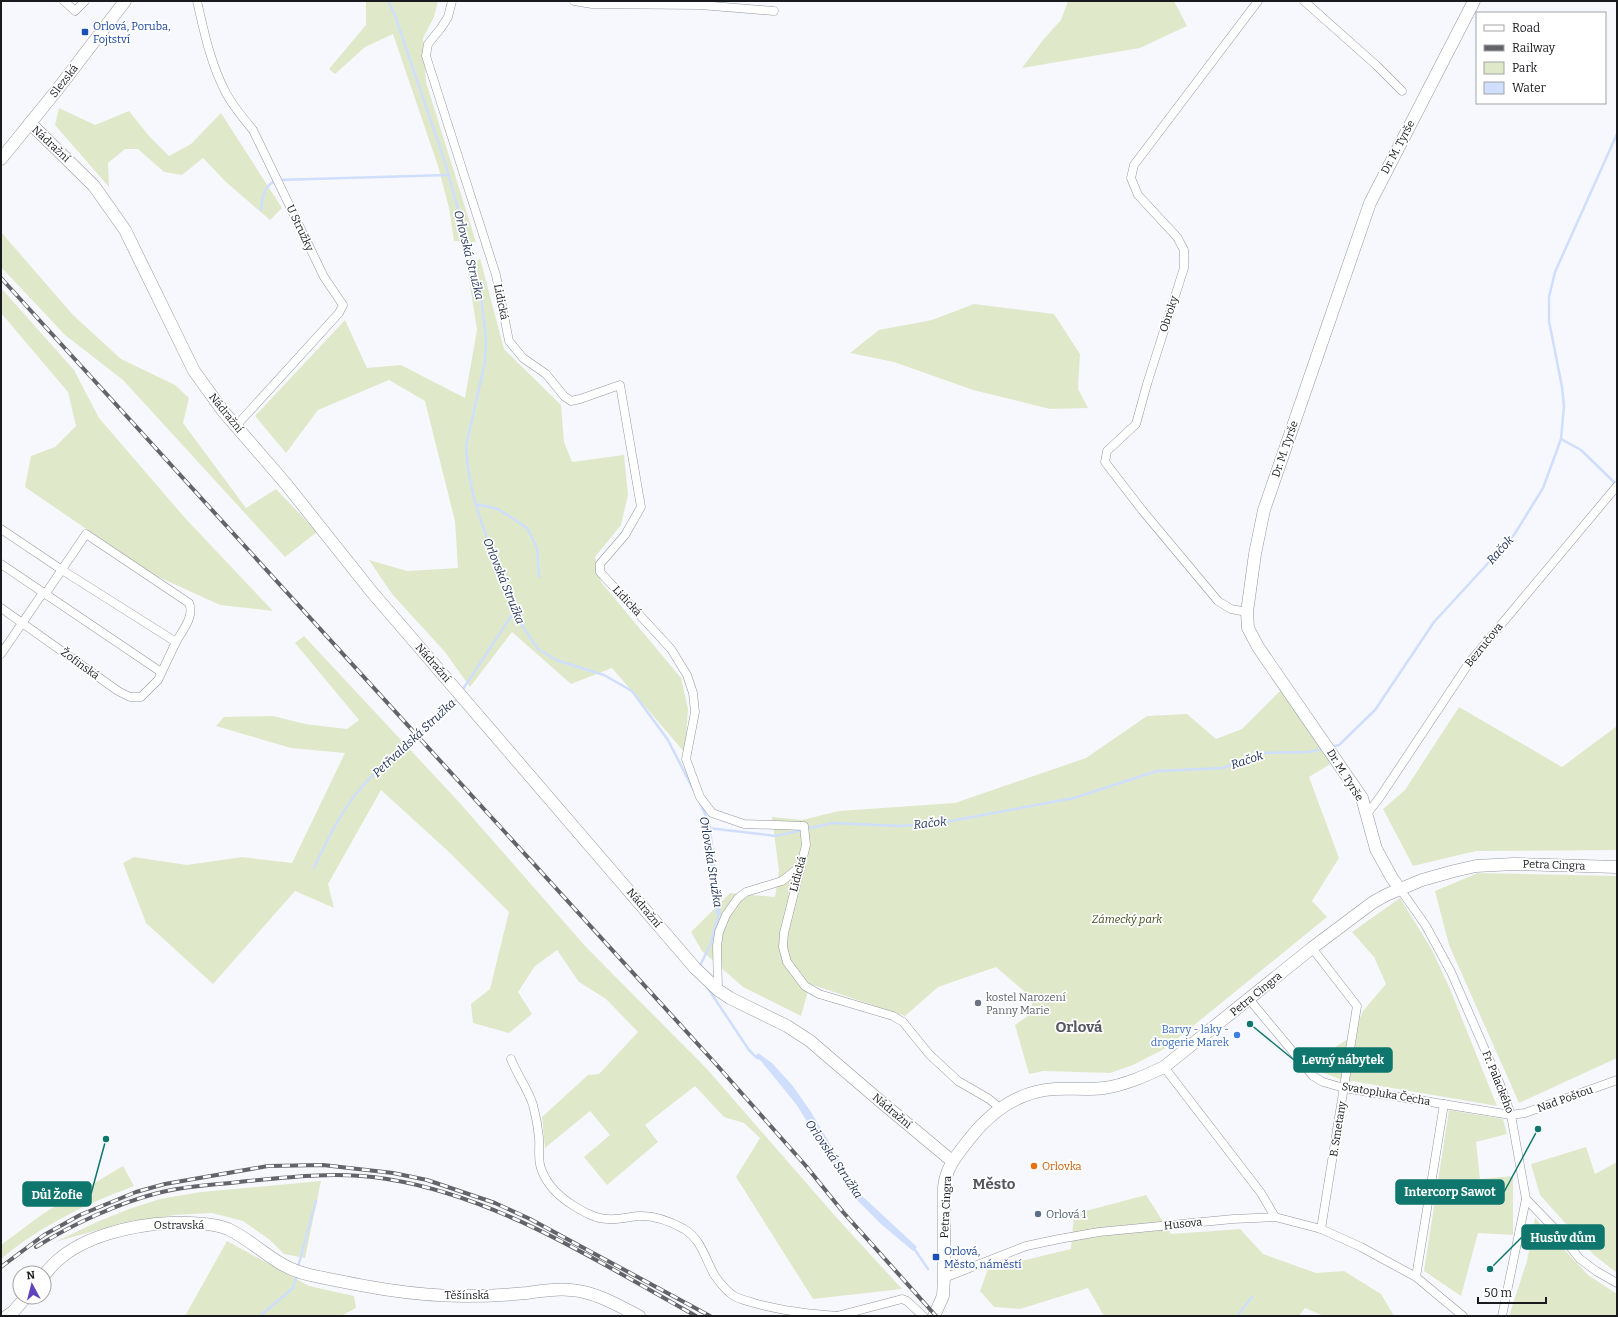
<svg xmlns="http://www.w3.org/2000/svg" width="1618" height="1317" font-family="Bitter,serif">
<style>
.green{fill:#dfe9ca}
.water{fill:#cfdefc}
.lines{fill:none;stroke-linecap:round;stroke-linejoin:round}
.stream{stroke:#cfdefc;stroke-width:2.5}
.street-casing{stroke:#9497a1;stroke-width:9}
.secondary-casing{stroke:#9497a1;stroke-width:13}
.street{stroke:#fff;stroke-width:8}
.secondary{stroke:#fff;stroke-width:12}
.rail-casing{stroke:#636469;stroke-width:4}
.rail{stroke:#fff;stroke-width:2.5;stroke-dasharray:8;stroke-linecap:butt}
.transit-dot{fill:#1a4fb4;stroke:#fff;stroke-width:1.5}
.worship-dot{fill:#6b7280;stroke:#fff;stroke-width:1.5}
.shop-dot{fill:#3f7fe0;stroke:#fff;stroke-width:1.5}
.food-dot{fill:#e8710a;stroke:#fff;stroke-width:1.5}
.service-dot{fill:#5c6f8a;stroke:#fff;stroke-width:1.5}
.labels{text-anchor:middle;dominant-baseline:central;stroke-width:3.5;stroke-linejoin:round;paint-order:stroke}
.transit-label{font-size:11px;fill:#164399;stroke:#fff;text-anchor:start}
.street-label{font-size:11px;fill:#191a1e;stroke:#fff}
.park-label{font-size:11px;font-style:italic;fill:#404c19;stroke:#fff}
.worship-label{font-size:11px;fill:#5b616d;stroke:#fff;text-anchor:start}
.shop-label{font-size:11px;fill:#366cbe;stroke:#fff;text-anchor:end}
.food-label{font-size:11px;fill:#c56008;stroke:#fff;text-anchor:start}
.service-label{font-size:11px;fill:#4e5e75;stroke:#fff;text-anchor:start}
.water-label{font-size:12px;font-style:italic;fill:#22345c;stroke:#fff}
.district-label{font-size:15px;font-weight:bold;fill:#545760;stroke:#fff}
.leader{fill:none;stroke:#0f766e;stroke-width:1.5}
.callout-dot{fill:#0f766e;stroke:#fff;stroke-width:1.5}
.callout{fill:#0f766e;stroke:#0f766e;stroke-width:1.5}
.callout-label{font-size:12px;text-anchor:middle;font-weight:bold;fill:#fff}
</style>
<rect width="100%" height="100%" fill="#f7f8fd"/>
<!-- green -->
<g class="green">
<polygon points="366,1 438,1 434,17 423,38 426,82 476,242 454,241 449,208 438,166 393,34 365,47 335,74 329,69 366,25"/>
<polygon points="1068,1 1174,1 1187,26 1140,48 1022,68 1043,40 1061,20"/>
<polygon points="59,108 95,125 129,111 149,136 169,156 191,144 221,113 282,208 270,220 226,182 203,158 182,175 164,172 138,149 125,149 108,163 109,187 55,125"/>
<polygon points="1,232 73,315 121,359 175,385 189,398 183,423 246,508 276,489 317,532 285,557 123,380 65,335 1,267"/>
<polygon points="480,258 504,349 561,405 564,442 572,462 624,455 628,495 621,525 595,557 601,582 681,678 688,709 685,753 612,668 571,684 512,632 470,687 445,652 392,594 369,560 407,571 458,568 455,521 425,401 389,380 318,410 286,453 255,416 345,320 367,368 401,365 465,398 477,330 468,273"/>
<polygon points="1,288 74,370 99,418 185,518 273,611 220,605 152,574 25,487 31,456 55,447 76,426 68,392 1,313"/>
<polygon points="974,304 1054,314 1080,354 1078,389 1088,408 1050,409 973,390 894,362 850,353 879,330 932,320"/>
<polygon points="304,636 458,801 586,947 707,1069 836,1217 902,1289 813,1299 736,1177 760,1138 744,1123 724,1117 695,1086 645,1125 658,1142 607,1185 584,1157 610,1135 590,1111 545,1148 542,1117 588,1075 599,1074 638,1032 606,999 579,982 557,950 535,966 518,992 532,1014 509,1033 473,1023 471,1004 490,989 509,912 450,853 381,790 328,884 334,908 295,891 213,984 146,923 123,863 134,857 187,865 242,857 292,863 345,753 291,748 216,726 224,717 273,716 305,724 347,729 359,720 295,643"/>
<polygon points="1282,689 1332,763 1309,777 1339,858 1312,901 1327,917 1166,1048 1133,1065 1110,1073 1043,1071 1029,1074 1015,1025 1031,1014 1032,1002 1025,992 996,967 938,987 905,1016 810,984 801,1016 743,987 702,951 691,932 730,893 775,897 779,871 772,817 802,820 839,811 955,803 1086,758 1147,716 1187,714 1216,739 1242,729"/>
<polygon points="1459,707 1562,767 1617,726 1617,850 1476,851 1413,866 1383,809 1405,790"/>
<polygon points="1478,873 1617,876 1617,1058 1519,1103 1449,945 1435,891"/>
<polygon points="1400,898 1432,950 1450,989 1497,1106 1340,1079 1318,1071 1313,1061 1353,1036 1363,1011 1386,984 1374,957 1352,932"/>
<polygon points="1449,1110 1503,1119 1507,1134 1476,1142 1480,1179 1513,1176 1513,1235 1478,1233 1461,1296 1424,1271"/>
<polygon points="1586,1147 1595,1174 1617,1162 1617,1273 1594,1255 1540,1195 1531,1164"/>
<path d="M 123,1166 L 134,1186 C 86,1204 40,1226 1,1259 L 1,1245 L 44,1213 Z"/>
<polygon points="321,1181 305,1258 284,1254 270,1240 243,1221 212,1213 174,1215 112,1226 55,1242 97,1222 129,1209 160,1199 201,1192"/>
<polygon points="1146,1195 1171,1234 1240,1229 1263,1254 1316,1273 1344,1271 1381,1294 1394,1316 1324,1316 1305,1308 1299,1316 1104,1316 1088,1288 1020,1309 994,1307 980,1291 988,1269 1071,1249 1074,1214"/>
<polygon points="1535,1218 1588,1275 1617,1294 1617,1316 1509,1316 1527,1261"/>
<polygon points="227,1241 309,1286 354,1296 356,1308 341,1316 185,1316"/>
</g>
<!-- water -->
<g class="water">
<polygon points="704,817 708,817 711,827 721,914 719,915 716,914 703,827"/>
<polygon points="758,1053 772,1063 792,1085 811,1112 860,1194 917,1247 913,1251 881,1224 855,1198 796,1104 761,1061 755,1057"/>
</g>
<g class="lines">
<!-- stream -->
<g class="stream">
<path d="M 388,1 L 394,13 L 445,162 L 480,288 L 486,338 L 485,362 L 466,446 C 468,503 495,557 516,609 L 521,624 L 538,649 L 556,660 L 604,675 L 632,691 L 668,740 L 695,793"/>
<path d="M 261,210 C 262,197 264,184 278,180 L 448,175"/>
<polyline points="1561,439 1564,406 1562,387 1549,321 1549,297 1555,272 1617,134"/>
<polyline points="476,504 498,509 527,528 537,548 539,577"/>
<polyline points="461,692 516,609"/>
<polyline points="1330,747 1339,745 1375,710 1434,622 1514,535 1543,488 1561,439 1581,450 1617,485"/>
<polyline points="699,801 707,818"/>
<polyline points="708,828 776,836 832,823 900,826 945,822 1074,798 1157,771 1223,768 1263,753 1308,752 1323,749"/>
<path d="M 314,868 C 329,836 344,805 368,780 C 396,752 431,727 458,698"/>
<polyline points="699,968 710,945 719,913"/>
<polyline points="707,987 749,1050 757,1058"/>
<polyline points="913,1247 928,1269"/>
<polyline points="298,1267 316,1201"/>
<polyline points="260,1316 293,1288 297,1274"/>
<polyline points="1237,1316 1252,1297"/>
</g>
<!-- street casing -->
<g class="street-casing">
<g id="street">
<polyline points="64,1 75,11 85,1"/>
<path d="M 197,1 C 204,32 211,65 226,93 C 233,106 243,118 253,130 L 324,277 L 343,305 L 339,313 L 236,426"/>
<polyline points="452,1 448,17 441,28 428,44 426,56 496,275 509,341 523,358 546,374 564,396 571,401 580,399 620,385 641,507 625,535 600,564 600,572 671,649 687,675 693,693 695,712 686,759 700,797 712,813 744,824 804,826 806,845 784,933 783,947 787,962 805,986 819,994 893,1016 903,1022 929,1054 958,1081 989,1099 1000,1108"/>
<polyline points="574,1 592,4 700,5 774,11"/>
<polyline points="1304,1 1376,65 1402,91"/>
<polyline points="1,529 62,570 176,642 158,680 141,697 130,697 118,691 1,608"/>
<polyline points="1,564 161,672"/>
<polyline points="1247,612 1231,609 1218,601 1142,510 1105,462 1107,451 1136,424 1147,384 1184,268 1184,250 1177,237 1138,195 1131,178 1134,165 1258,1"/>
<path d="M 1,654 L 40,597 L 48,590 L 86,534 L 189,603 C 195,616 182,631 176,642"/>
<polyline points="1366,815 1380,797 1469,663 1617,486"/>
<polyline points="1400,889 1426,926 1451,972 1500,1084 1511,1115 1526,1199 1502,1316"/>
<polyline points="1312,948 1357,1006 1321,1229"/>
<polyline points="718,990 717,946 719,932 726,915 738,898 746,892 782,881 801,866"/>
<polyline points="1249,999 1313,1076 1323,1082 1344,1088 1511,1115 1525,1113 1617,1080"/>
<path d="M 511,1059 C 517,1075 528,1089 533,1105 C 536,1116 538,1127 539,1138 C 540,1149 537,1161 542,1171 C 548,1186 561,1198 574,1206 C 584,1212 596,1219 608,1219 C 617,1220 628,1217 638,1216 C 654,1215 670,1221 684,1229 C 702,1240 705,1259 715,1276 C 720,1283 726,1291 734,1296 C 739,1299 747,1301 754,1303 C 781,1311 809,1314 837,1316"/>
<polyline points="1164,1067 1261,1193 1275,1217"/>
<polyline points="1526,1199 1556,1230 1580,1259 1596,1271 1617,1283"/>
<polyline points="1416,1277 1444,1104"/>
<polyline points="944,1278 1026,1246 1059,1239 1099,1232 1233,1219 1275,1217 1321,1229 1361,1247 1416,1277 1463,1316"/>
<polyline points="837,1316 902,1299 907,1301 923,1316"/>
</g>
</g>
<!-- secondary casing -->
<g class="secondary-casing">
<g id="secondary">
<polyline points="30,123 94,186 125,230 194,371 223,411 286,484 371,591 695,968 718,990 730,998 787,1026 810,1041 880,1101 952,1161"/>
<polyline points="1,159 57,90 125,1"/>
<polyline points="1400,889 1392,878 1376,849 1362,798 1258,647 1248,628 1247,612 1255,554 1264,510 1370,203 1474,1"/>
<path d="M 44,1275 C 48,1271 52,1265 57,1261 C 84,1236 132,1225 169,1223 C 185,1222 214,1223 228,1229 C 259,1244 274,1267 310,1275 C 361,1286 412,1296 464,1296 C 485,1296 506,1295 527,1293 C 541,1291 557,1288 571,1290 C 596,1292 617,1305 639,1316"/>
<polyline points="7,1316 13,1312 26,1297"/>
<path d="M 934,1316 L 943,1296 L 944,1278 L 944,1187 C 946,1168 956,1156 967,1142 C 989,1113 1018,1091 1055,1089 C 1071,1088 1088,1090 1104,1088 C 1125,1085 1145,1076 1164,1067 L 1312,948 L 1372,903 L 1386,895 L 1422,880 L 1454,871 L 1476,866 L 1514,864 L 1617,867"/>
</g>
</g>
<!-- street -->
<use href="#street" class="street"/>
<!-- secondary -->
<use href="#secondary" class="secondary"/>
<!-- rail casing -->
<g class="rail-casing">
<g id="rail">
<polyline points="1,278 715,1063 806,1166 843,1212 936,1316"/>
<path d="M 36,1247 C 71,1225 118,1203 158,1193 C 184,1186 212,1185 239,1182 C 288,1177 338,1171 387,1179 C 499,1197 598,1262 696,1316"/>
<polyline points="1,1267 44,1235 80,1215 136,1192 165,1184 268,1166 323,1165 393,1173 427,1180 495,1203 530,1219 710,1316"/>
</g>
</g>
<!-- rail -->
<use href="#rail" class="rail"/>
</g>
<!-- markers -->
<g class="transit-dot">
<rect x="81" y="28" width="8" height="8" rx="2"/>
<rect x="932" y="1253" width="8" height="8" rx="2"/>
</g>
<circle class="worship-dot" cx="978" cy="1003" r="4"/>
<circle class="shop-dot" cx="1237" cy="1035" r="4"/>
<circle class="food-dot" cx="1034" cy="1166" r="4"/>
<circle class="service-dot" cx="1038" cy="1214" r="4"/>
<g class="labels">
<!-- transit labels -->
<g class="transit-label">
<text x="93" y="26">Orlová, Poruba,<tspan x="93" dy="13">Fojtství</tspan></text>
<text x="944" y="1251">Orlová,<tspan x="944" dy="13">Město, náměstí</tspan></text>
</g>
<!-- street labels -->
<g class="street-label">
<text transform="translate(64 81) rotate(-52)">Slezská</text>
<text transform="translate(51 144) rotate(43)">Nádražní</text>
<text transform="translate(1398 147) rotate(-62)">Dr. M. Tyrše</text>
<text transform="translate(300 228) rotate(65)">U Stružky</text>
<text transform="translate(501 302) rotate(79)">Lidická</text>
<text transform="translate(1169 314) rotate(-72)">Obroky</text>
<text transform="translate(226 413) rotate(51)">Nádražní</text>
<text transform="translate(1285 449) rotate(-71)">Dr. M. Tyrše</text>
<text transform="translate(627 601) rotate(47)">Lidická</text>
<text transform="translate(1484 645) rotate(-51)">Bezručova</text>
<text transform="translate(433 663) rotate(49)">Nádražní</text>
<text transform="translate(80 664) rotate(36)">Žofinská</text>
<text transform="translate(1345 775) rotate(58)">Dr. M. Tyrše</text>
<text transform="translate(1554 865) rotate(2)">Petra Cingra</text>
<text transform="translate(798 874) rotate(-75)">Lidická</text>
<text transform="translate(644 908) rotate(50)">Nádražní</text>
<text transform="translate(1256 994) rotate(-39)">Petra Cingra</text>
<text transform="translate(1498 1082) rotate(68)">Fr. Palackého</text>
<text transform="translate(1386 1094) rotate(10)">Svatopluka Čecha</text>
<text transform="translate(1565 1099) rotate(-20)">Nad Poštou</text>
<text transform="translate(892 1111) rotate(40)">Nádražní</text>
<text transform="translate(1338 1129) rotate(-81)">B. Smetany</text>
<text transform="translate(946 1207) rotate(-87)">Petra Cingra</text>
<text transform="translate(1183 1224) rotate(-6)">Husova</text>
<text x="179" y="1225">Ostravská</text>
<text x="467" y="1295">Těšínská</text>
</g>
<!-- park labels -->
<g class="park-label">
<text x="1127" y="919">Zámecký park</text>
</g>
<!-- worship labels -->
<g class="worship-label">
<text x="986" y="997">kostel Narození<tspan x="986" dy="13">Panny Marie</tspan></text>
</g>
<!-- shop labels -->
<g class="shop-label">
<text x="1229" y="1029">Barvy - laky -<tspan x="1229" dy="13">drogerie Marek</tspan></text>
</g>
<!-- food labels -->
<g class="food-label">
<text x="1042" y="1166">Orlovka</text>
</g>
<!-- service labels -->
<g class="service-label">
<text x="1046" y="1214">Orlová 1</text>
</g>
<!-- water labels -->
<g class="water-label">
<text transform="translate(469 255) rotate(76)">Orlovská Stružka</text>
<text transform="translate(1500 550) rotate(-48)">Račok</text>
<text transform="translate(504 581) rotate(68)">Orlovská Stružka</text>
<text transform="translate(414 738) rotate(-43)">Petřvaldská Stružka</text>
<text transform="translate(1247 760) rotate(-18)">Račok</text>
<text transform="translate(930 823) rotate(-6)">Račok</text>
<text transform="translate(711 862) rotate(81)">Orlovská Stružka</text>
<text transform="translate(834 1159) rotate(56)">Orlovská Stružka</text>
</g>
<!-- district labels -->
<g class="district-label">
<text x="1079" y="1027">Orlová</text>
<text x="994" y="1184">Město</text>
</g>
</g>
<!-- callouts -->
<path class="leader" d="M1250 1024L1294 1060M1538 1129L1504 1192M106 1139L91 1194M1490 1269L1522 1237"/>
<g class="callout-dot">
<circle cx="1250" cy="1024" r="4"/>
<circle cx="1538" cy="1129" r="4"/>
<circle cx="106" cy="1139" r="4"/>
<circle cx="1490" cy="1269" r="4"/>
</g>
<g class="callout">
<rect x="1294" y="1048" width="98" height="24" rx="4"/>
<rect x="1396" y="1180" width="108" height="24" rx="4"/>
<rect x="23" y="1182" width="68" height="24" rx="4"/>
<rect x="1522" y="1225" width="82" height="24" rx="4"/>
</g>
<g class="callout-label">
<text x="1343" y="1064">Levný nábytek</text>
<text x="1450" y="1196">Intercorp Sawot</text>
<text x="57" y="1199">Důl Žofie</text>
<text x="1563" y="1242">Husův dům</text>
</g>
<!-- border -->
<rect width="1618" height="1317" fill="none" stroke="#191a1e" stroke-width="4"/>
<!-- legend -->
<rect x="1476" y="12" width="130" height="92" fill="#ffffff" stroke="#a3a3a5"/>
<rect x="1484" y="25" width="20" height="6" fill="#ffffff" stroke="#a3a3a5"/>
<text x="1512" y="32" font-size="12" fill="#191a1e">Road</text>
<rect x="1484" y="45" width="20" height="6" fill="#636469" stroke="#a3a3a5"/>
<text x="1512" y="52" font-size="12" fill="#191a1e">Railway</text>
<rect x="1484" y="62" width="20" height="12" fill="#dfe9ca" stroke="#a3a3a5"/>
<text x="1512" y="72" font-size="12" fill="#191a1e">Park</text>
<rect x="1484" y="82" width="20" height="12" fill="#cfdefc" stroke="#a3a3a5"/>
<text x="1512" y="92" font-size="12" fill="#191a1e">Water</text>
<!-- north arrow -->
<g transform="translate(32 1285) rotate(353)"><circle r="19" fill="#ffffff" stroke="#a3a3a5"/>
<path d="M0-3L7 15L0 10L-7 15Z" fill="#5f43bc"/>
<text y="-6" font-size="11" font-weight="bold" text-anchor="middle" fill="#191a1e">N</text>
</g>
<!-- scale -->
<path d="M1478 1297v6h68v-6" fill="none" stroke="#191a1e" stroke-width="2"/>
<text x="1484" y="1297" font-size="12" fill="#191a1e" stroke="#ffffff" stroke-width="3" paint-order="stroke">50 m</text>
</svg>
